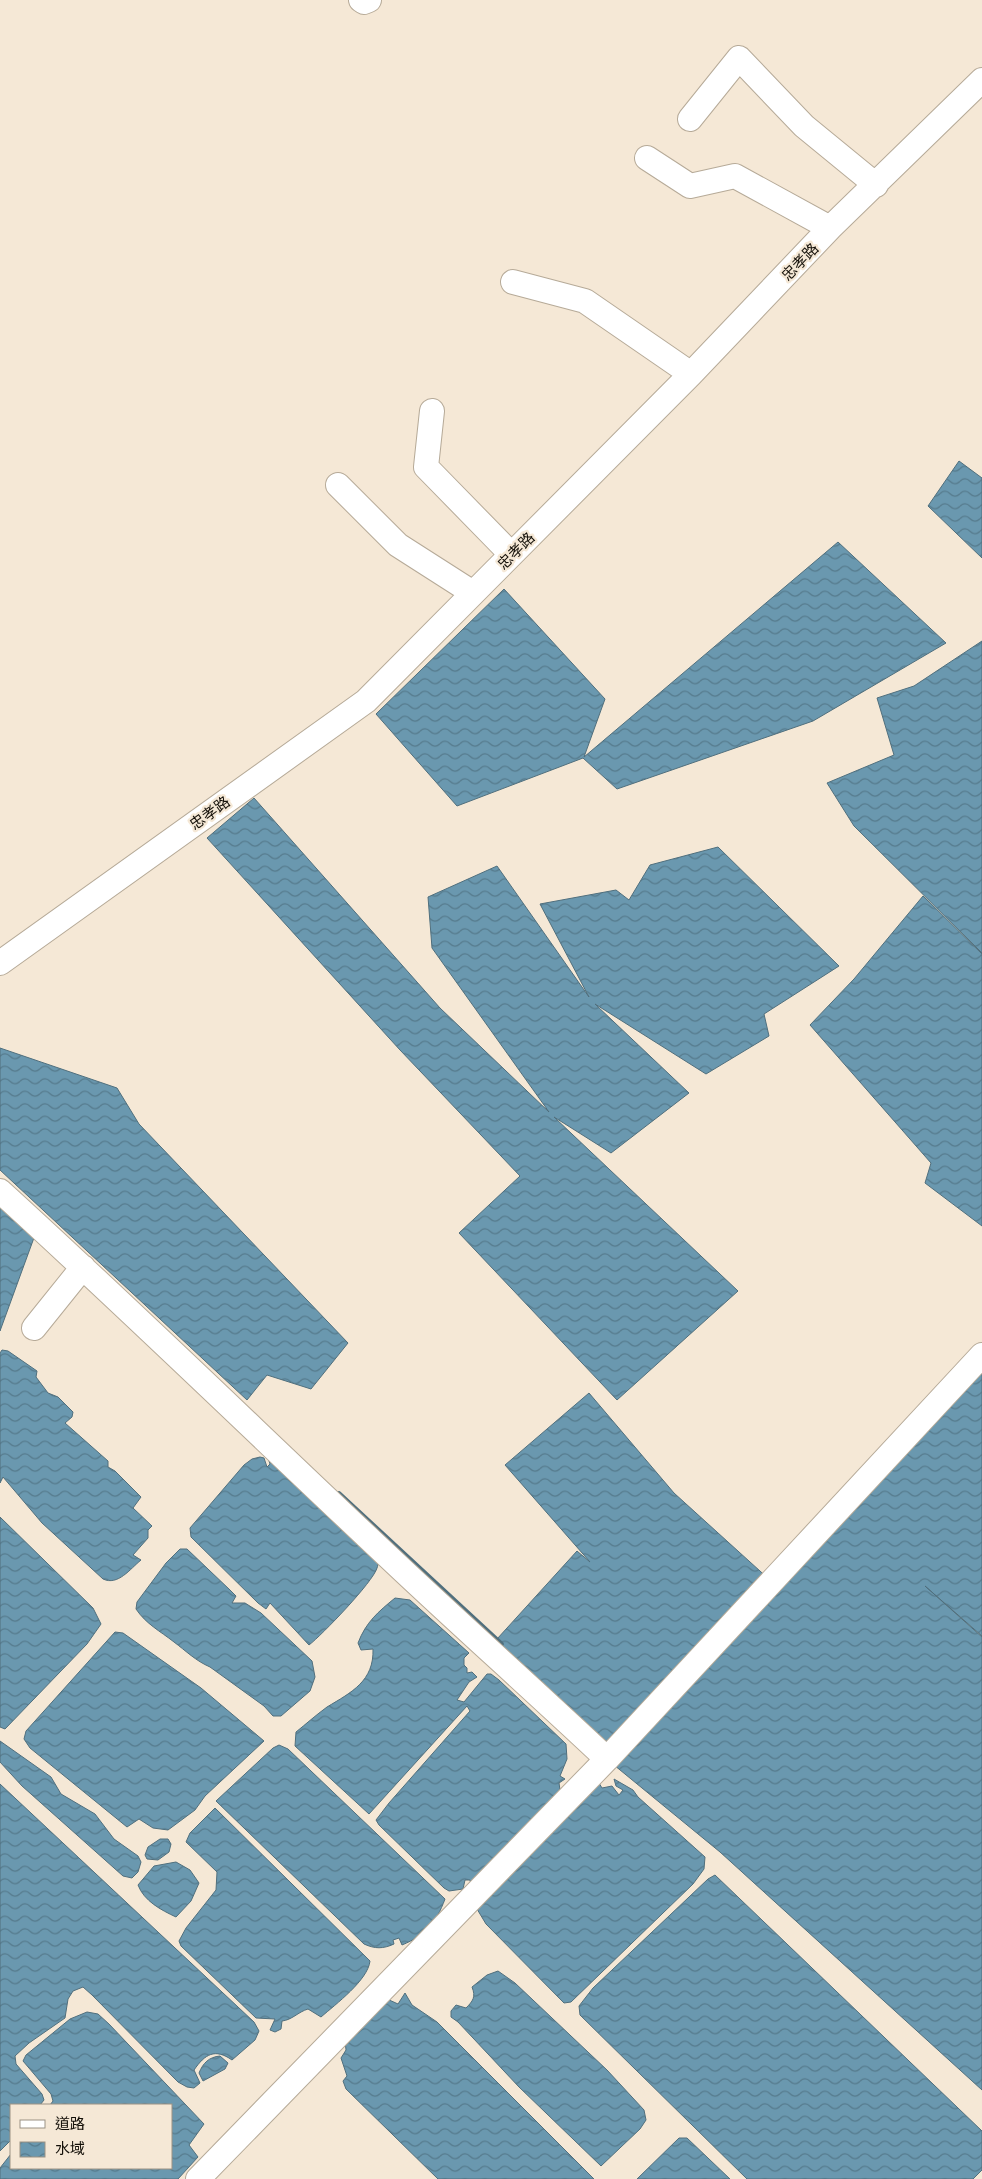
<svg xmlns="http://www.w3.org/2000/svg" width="982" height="2179" font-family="Literata,'Noto Sans TC',serif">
  <defs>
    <pattern id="water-waves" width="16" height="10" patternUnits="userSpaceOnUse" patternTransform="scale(1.25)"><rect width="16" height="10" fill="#6a98af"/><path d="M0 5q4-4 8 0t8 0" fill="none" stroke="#567b8d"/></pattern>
  </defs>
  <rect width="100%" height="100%" fill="#f5e8d6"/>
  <!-- water -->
  <path fill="url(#water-waves)" stroke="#506f7d" d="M959,461L982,478V558L928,506Z
    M838,542L946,643L813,721L617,789L583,758L457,806L376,714L504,589L605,699L584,757Z
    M982,641V953L854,826L827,783L894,755L877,698L914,686Z
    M254,798L440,1008L549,1112L432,948L428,897L497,866L589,997L540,904L616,890L629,900L650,865L718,847L839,966L764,1014L769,1036L706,1074L595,1004L689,1093L611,1153L554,1117L738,1291L617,1400L459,1233L520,1176L400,1050L207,838Z
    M923,896L982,954V1226L925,1183L931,1163L810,1025L854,979Z
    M0,1048L117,1088L139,1124L348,1343L311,1389L267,1375L247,1400L0,1170Z
    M0,1202L35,1235L0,1331Z
    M2,1350L8,1351L37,1371L36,1377L48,1393L58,1397L73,1412L72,1417L65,1423L108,1461V1467L115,1471L141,1497L133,1508L152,1526L148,1530V1538L133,1555L141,1560C130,1569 118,1586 103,1579L42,1523L3,1477L0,1483V1353Z
    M982,1366V1636L925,1586L982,1637V2090L720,1852L603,1756L487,1650L577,1551L590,1562L505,1465L589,1393L674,1493L771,1581Z
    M260,1457L264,1458L267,1467L270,1464L268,1458L378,1561C378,1563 378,1566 377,1568C373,1582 322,1635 309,1645L270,1603L266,1609L258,1603L191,1537L190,1528L244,1465L252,1459Z
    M0,1517L93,1608L101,1624L87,1644L5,1729L0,1727Z
    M180,1549H187L230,1590L236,1596L232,1603H245L261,1613L312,1661L315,1677L310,1691L281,1716H273L264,1706L210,1667C196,1661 186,1651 174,1642C160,1631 146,1624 136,1609L137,1602L166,1563Z
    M395,1598L410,1600L469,1653L464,1658V1665L467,1668V1673L472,1672L477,1677L469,1682L457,1700L464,1702L487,1674H491L499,1680L566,1744L567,1759L560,1776L565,1779L559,1783L560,1790L471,1885L470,1880H465L463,1889L449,1891L444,1888L379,1825L376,1820L389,1803L470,1711L467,1706L369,1814L295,1746L296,1732C306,1724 316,1715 327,1707C352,1692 374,1681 373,1649L361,1650L358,1643C366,1622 378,1612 395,1598Z
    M115,1632L123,1633L201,1688L264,1741L205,1796L195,1810L168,1830L153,1828L139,1819L127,1827L30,1748L24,1739L26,1731Z
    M0,1741L51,1777L61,1794L95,1814L114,1839L138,1856L141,1862L138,1872L132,1878L123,1876L22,1786L0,1762Z
    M279,1745L288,1749L445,1899C436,1923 426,1935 402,1945L399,1938L393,1940L394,1944C383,1949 375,1949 364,1944L216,1801L273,1748Z
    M614,1779L633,1790L638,1797L705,1857L704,1869L693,1884L571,2002L564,2003L486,1924L477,1909L599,1783L602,1788L612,1786L619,1795L623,1790L616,1786Z
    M0,1784L254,2022L259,2031L255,2040L232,2060C215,2048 205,2054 194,2070L200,2083L194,2088L187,2087L178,2082L92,1995L83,1987L73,1991L68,1999L65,2018L29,2043L15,2056L16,2064L42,2094L44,2100L40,2105H11V2140L0,2151Z
    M215,1808L370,1961C368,1980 336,2004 321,2017L308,2009C298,2012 292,2020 282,2021L281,2029L275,2032L270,2030L275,2019L256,2018L181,1946L179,1941L186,1928L216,1890L217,1872L186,1842L190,1833Z
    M160,1839H168L171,1844L169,1852L158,1860L147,1859L145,1855L148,1847Z
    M176,1862L190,1870L199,1883L191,1901L176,1917C161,1910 144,1901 138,1885L154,1866Z
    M715,1875L982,2131V2170L973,2179H747L580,2015L579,2006L593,1988L708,1879Z
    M498,1971L515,1983L607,2070L644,2110L646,2120L640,2129L601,2166L519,2087L458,2022L451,2017V2011L456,2005L466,2008C473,2001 476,1997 472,1987L487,1975Z
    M405,1993L412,2005L437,2022L594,2179H438L346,2089L343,2081L347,2076L341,2058L346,2050L345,2040L387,1999L398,2004Z
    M87,2012L98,2014L109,2024L204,2124L189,2145L198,2157L178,2179H0V2168L11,2154V2168H171V2105H50L53,2101L51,2094L23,2061L26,2055L70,2019Z
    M220,2056L228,2063L225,2069L203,2081L199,2073C203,2063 209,2057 220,2056Z
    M679,2138H687L730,2179H637Z"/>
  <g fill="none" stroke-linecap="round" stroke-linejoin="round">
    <!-- stream -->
    <path stroke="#506f7d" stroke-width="5.5" d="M339,1494L501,1644"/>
    <!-- minor casing -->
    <g stroke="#b6aa98" stroke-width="26">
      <path id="minor" d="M361,0L364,2L369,0
        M690,119L739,58L804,126L876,185
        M647,158L690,186L735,176L830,228
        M513,282L585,301L691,374
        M432,411L426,467L511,554
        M338,485L398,545L473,593
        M0,963L366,701L691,374L830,228L982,80
        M0,1191C134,1313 263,1439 395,1563C465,1629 537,1693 607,1759L198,2179
        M34,1328L83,1267
        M607,1759L982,1355"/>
    </g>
    <!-- minor -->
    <use href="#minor" stroke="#fff" stroke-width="24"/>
  </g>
  <g text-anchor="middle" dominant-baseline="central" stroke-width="4.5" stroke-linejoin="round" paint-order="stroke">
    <!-- street labels -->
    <g font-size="15" fill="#141009" stroke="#f5e8d6">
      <text transform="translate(799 261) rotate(-46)">忠孝路</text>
      <text transform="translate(515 550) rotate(-45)">忠孝路</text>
      <text transform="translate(209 812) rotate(-36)">忠孝路</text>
    </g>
  </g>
  <!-- legend -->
  <rect x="10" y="2104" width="162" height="65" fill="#f5e8d6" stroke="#9b9284"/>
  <rect x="20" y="2120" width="25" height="8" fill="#ffffff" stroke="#9b9284"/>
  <text x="55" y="2129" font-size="15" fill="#141009">道路</text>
  <rect x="20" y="2142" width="25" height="15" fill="url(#water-waves)" stroke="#9b9284"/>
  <text x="55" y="2154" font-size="15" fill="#141009">水域</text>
</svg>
